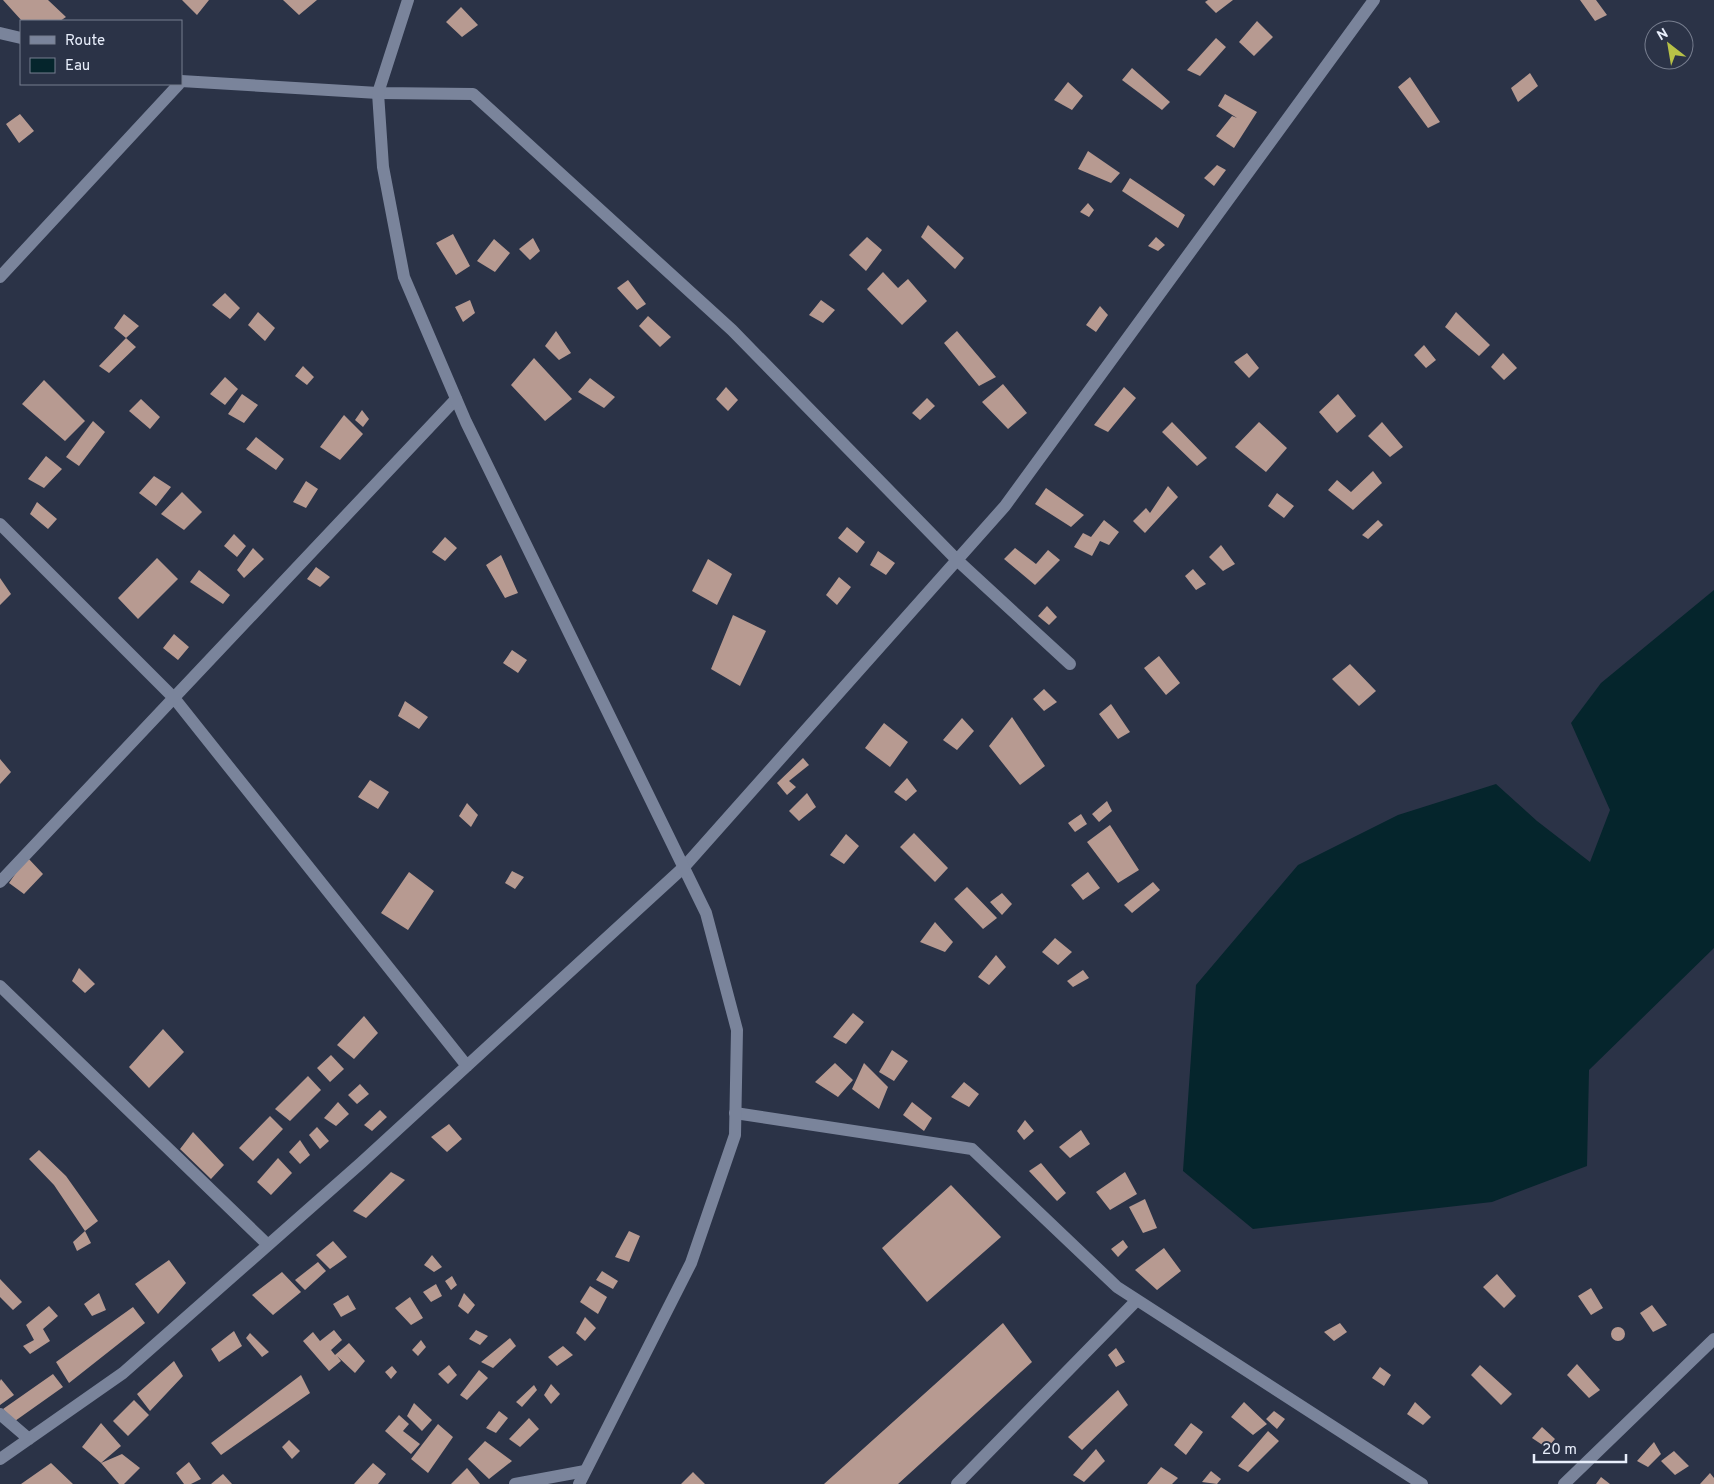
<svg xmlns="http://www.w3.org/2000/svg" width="1714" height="1484" font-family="Overpass,sans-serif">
  <rect width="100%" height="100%" fill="#2b3347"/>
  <!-- water -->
  <path fill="#05252c" d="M1714,590V948L1589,1070L1587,1166L1492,1202L1253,1229L1183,1171L1196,985L1298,865L1398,815L1496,784L1537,821L1590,862L1610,810L1571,723L1601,683Z"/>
  <!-- building -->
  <path fill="#b79a91" d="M3,0H48L66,17L60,21H22Z
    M182,0H209L197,15Z
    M283,0H317L299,15Z
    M1208,0H1233L1216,13L1205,2Z
    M1580,0H1596L1607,15L1595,21Z
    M461,7L478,25L462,37L446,22Z
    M1257,21L1273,37L1254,56L1239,42Z
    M1216,38L1226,47L1200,76L1187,70Z
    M1132,68L1170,102L1162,110L1122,80Z
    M1530,73L1538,86L1518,102L1511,88Z
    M1410,77L1440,122L1428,128L1398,87Z
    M1068,82L1083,96L1072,110L1054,100Z
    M1225,94L1257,112L1234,148L1216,136L1232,116L1237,118L1218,106Z
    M20,114L34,131L19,143L6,124Z
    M1088,151L1120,173L1111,183L1078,169Z
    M1217,165L1226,170L1214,186L1204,178Z
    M1130,178L1185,215L1178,228L1122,191Z
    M1088,203L1094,210L1089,217L1080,212Z
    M928,225L964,258L955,269L921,237Z
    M453,234L470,266L456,275L436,243Z
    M867,237L882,250L866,271L849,255Z
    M1156,237L1165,245L1158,251L1148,246Z
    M533,238L540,251L530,260L519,249Z
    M494,239L510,253L495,272L477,261Z
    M883,272L898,288L908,279L927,301L902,325L867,289Z
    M628,280L646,304L637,310L617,288Z
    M225,293L240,308L230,319L212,305Z
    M470,300L475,313L463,322L455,307Z
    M821,300L835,310L823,323L809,315Z
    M1100,306L1108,315L1096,332L1086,325Z
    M258,312L275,328L265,341L248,325Z
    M1456,312L1490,345L1479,356L1445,327Z
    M124,314L139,326L126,338L114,328Z
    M648,316L671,337L660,347L639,326Z
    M556,331L571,353L559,360L545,346Z
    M957,331L996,377L979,386L944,343Z
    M126,338L136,347L109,373L99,366Z
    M1424,345L1436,360L1426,368L1414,355Z
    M1247,353L1259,368L1249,378L1234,362Z
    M1503,353L1517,368L1504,380L1491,367Z
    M534,358L572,399L545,421L511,385Z
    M303,366L314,377L307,385L295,376Z
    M225,377L238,389L225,405L210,394Z
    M590,378L615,397L604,408L578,392Z
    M44,380L85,421L65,441L22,404Z
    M1003,384L1027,413L1008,429L982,402Z
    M726,387L738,400L728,411L716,399Z
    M1124,387L1136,398L1108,432L1094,425Z
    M242,394L258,405L244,423L228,414Z
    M1338,394L1356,416L1337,433L1319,412Z
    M927,398L935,406L920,420L912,413Z
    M141,399L160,417L150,429L129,411Z
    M362,410L369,419L363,427L355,420Z
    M344,415L363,434L340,460L320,447Z
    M93,421L105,432L79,466L66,457Z
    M1172,422L1207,458L1197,466L1162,432Z
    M1259,422L1287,448L1266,472L1235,447Z
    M1382,422L1403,447L1390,457L1368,436Z
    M256,437L284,459L276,470L246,449Z
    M46,456L62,469L44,488L28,479Z
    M1373,471L1382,483L1353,510L1328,490L1337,480L1351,492Z
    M154,476L171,487L156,506L139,493Z
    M306,481L318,489L306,508L293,502Z
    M1168,486L1178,497L1145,533L1133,521L1146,508L1150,513Z
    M1046,488L1084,515L1071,527L1035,504Z
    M182,492L202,512L184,530L161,514Z
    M1277,493L1294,506L1284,518L1268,506Z
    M37,502L57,519L48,529L30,514Z
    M1104,520L1119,532L1109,545L1100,541L1092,556L1074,547L1083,533L1091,537Z
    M1378,520L1383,525L1368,539L1362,535Z
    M847,527L865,542L857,553L838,538Z
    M234,534L246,546L237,557L224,546Z
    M445,537L457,548L445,561L432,552Z
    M1221,545L1235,564L1223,571L1209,557Z
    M253,548L264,559L244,578L237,570Z
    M1015,548L1036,564L1048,550L1060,560L1035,585L1004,559Z
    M878,551L895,563L886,575L870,565Z
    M501,555L518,593L505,598L486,565Z
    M157,558L178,579L138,619L118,598Z
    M708,559L732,574L717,605L692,591Z
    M316,567L330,577L320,587L307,579Z
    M1193,569L1206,584L1196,590L1185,576Z
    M199,570L230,595L223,604L190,582Z
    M839,577L851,587L837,605L826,595Z
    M0,578L11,594L0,605Z
    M1047,606L1057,617L1049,625L1038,616Z
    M733,615L766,631L740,686L711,669Z
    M174,634L189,647L178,660L163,648Z
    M512,650L527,660L518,673L503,663Z
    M1159,656L1180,683L1166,695L1144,668Z
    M1350,664L1376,691L1359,706L1332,679Z
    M1044,689L1057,702L1044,711L1033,699Z
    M405,701L428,717L419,729L398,716Z
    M1111,704L1130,732L1118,739L1099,714Z
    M1012,717L1045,766L1020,785L989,746Z
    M962,718L974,731L957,750L943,740Z
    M884,723L908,742L890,767L865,748Z
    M803,758L809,765L789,781L796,787L787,795L777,783Z
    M0,759L11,772L0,784Z
    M907,778L917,791L906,801L894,792Z
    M370,780L389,792L378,809L358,797Z
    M807,793L816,807L799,821L789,811Z
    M1107,801L1112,811L1099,822L1092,814Z
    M467,803L478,815L471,827L459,816Z
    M1081,814L1087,824L1075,832L1068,823Z
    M1110,825L1139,870L1118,883L1087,842Z
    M914,833L948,868L935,882L900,847Z
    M846,834L859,846L844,864L830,855Z
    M27,857L43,874L24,894L9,883Z
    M512,871L524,877L515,889L505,883Z
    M409,872L434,891L408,930L381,913Z
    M1088,872L1100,888L1083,900L1071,885Z
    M1153,882L1160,890L1132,913L1124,905Z
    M967,887L997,918L983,929L954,899Z
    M1002,893L1012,904L1002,915L990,902Z
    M935,922L953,942L945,952L920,942Z
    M1055,938L1072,952L1058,965L1042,952Z
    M996,955L1006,967L989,985L978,977Z
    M79,968L95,984L85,993L72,981Z
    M1083,970L1089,978L1073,987L1067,981Z
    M853,1013L864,1022L846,1044L833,1037Z
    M364,1016L378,1033L354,1059L337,1045Z
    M163,1029L184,1052L149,1088L129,1067Z
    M892,1050L908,1061L894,1081L879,1072Z
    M331,1055L344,1069L330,1082L317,1068Z
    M835,1063L853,1080L838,1097L815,1082Z
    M864,1063L888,1087L879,1109L852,1089Z
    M308,1076L321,1090L290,1121L275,1109Z
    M964,1082L979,1094L969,1107L951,1097Z
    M360,1084L369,1094L357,1104L348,1095Z
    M338,1102L349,1114L336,1126L324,1118Z
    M912,1102L932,1118L924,1131L903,1115Z
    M380,1110L387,1117L372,1131L364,1125Z
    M270,1116L283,1129L253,1161L239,1148Z
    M1025,1120L1034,1131L1024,1140L1017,1131Z
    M449,1124L462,1139L447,1152L431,1137Z
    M317,1127L329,1141L320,1149L309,1135Z
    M1081,1130L1090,1144L1070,1158L1059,1147Z
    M193,1132L224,1165L211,1179L180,1149Z
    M300,1140L310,1155L300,1164L289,1152Z
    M39,1150L66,1176L98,1221L85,1231L91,1243L77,1251L73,1242L85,1231L54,1185L29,1159Z
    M278,1158L292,1173L271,1195L257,1182Z
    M1041,1163L1066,1193L1057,1201L1029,1171Z
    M391,1172L405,1180L366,1218L353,1211Z
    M1125,1172L1137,1194L1110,1210L1096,1192Z
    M951,1185L1001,1237L927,1302L882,1248Z
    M1145,1199L1157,1228L1143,1233L1129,1207Z
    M629,1231L640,1236L629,1262L615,1257Z
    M1123,1240L1128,1247L1118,1257L1111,1249Z
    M333,1241L347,1257L330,1269L316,1255Z
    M1164,1248L1181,1271L1157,1290L1135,1270Z
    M432,1255L442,1267L434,1272L424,1265Z
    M169,1260L186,1283L158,1314L135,1284Z
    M318,1262L326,1271L305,1290L295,1280Z
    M602,1271L618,1281L613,1289L596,1280Z
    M282,1272L301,1292L273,1315L252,1295Z
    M1497,1274L1516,1296L1504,1308L1483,1287Z
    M452,1276L457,1285L451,1290L445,1281Z
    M0,1279L22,1302L13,1310L0,1297Z
    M436,1284L442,1296L431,1302L423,1292Z
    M590,1286L607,1297L598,1314L580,1302Z
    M1591,1288L1603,1308L1591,1315L1578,1296Z
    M99,1293L106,1310L92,1316L84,1304Z
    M464,1293L475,1305L468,1314L458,1306Z
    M348,1295L356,1309L341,1317L333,1304Z
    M410,1297L423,1318L411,1325L395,1308Z
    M1652,1305L1667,1325L1653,1332L1640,1313Z
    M49,1306L58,1316L43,1329L50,1341L30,1354L23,1346L34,1340L26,1325Z
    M133,1307L145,1323L69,1383L56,1362Z
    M585,1317L596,1328L585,1341L576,1333Z
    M1003,1323L1032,1362L898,1484H824Z
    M1340,1323L1347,1332L1334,1341L1324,1332Z
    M1611 1334a7 7 0 1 1 14 0a7 7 0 1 1-14 0Z
    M334,1330L342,1340L331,1350L335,1355L349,1343L365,1361L355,1373L337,1356L341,1361L329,1371L303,1341L313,1332L320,1341Z
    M476,1330L488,1336L480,1345L469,1339Z
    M234,1331L242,1346L219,1362L211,1349Z
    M250,1333L269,1352L262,1357L246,1338Z
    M510,1338L516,1346L493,1368L481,1362Z
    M421,1340L426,1347L418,1356L412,1350Z
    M563,1346L573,1355L557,1366L548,1357Z
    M1116,1348L1125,1362L1116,1367L1108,1355Z
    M174,1361L183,1376L150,1411L137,1394Z
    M1577,1364L1600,1390L1589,1398L1567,1375Z
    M449,1365L457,1375L448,1384L438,1374Z
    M1480,1365L1512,1394L1501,1405L1471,1375Z
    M392,1366L397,1372L391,1379L385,1372Z
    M1380,1367L1391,1375L1384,1386L1372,1378Z
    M479,1370L488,1378L467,1400L460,1395Z
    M53,1374L63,1387L15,1421L3,1409Z
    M301,1375L310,1393L221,1455L211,1443Z
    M1,1379L14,1395L0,1405V1381Z
    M551,1384L560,1394L551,1404L544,1395Z
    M534,1385L537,1390L522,1407L516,1402Z
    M1118,1390L1128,1405L1082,1450L1068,1437Z
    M134,1400L149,1415L128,1436L113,1421Z
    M1244,1402L1267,1424L1253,1435L1231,1417Z
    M1415,1402L1431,1417L1423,1425L1407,1414Z
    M414,1403L432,1420L422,1431L407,1416Z
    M499,1411L508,1418L496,1433L486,1428Z
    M1274,1411L1285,1419L1277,1429L1266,1419Z
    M399,1415L409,1424L403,1431L420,1444L411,1454L385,1431Z
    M529,1418L539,1429L520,1447L509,1439Z
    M101,1423L121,1446L101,1463L82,1447Z
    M1191,1423L1203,1432L1186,1455L1174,1445Z
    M438,1424L453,1437L428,1473L411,1459Z
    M1542,1427L1555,1439L1547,1448L1532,1438Z
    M1268,1431L1279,1441L1248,1472L1238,1466Z
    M289,1440L300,1451L292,1459L282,1447Z
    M485,1441L512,1461L489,1479L468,1459Z
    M1654,1442L1661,1454L1648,1467L1637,1461Z
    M1096,1449L1105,1461L1084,1482L1073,1475Z
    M1674,1451L1689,1466L1675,1475L1661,1461Z
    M122,1454L140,1468L124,1484H119L101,1463Z
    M189,1462L201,1479L191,1484H184L176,1473Z
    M51,1463L73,1484H21Z
    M373,1463L386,1474L378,1484H354Z
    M1161,1467L1178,1478L1172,1484H1147Z
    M467,1468L480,1484H451Z
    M1211,1471L1221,1479L1217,1484L1202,1482Z
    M693,1472L705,1484H681Z
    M1710,1473L1714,1478V1484H1700Z
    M223,1474L232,1484H211Z
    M1601,1477L1610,1484H1596Z"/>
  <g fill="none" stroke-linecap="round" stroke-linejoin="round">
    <!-- minor -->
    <path stroke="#7a849b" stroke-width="12" d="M0,33L21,38
      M181,81L378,93L473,94L732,330L957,560L1070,664
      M0,277L179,84
      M0,524L174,698L467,1066
      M0,882L456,399
      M0,986L268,1245
      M735,1113L972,1149L1117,1287L1422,1484
      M0,1414L29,1439
      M0,1459L123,1373L361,1163L684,867L1005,506L1374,0
      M515,1484L585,1471
      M957,1484L1137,1300
      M1564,1484L1714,1339"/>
    <!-- secondary -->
    <path stroke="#7a849b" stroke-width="12" d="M408,0L378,93L383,167L404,277L466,422L706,913L737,1030L735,1135L691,1263L579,1484"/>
  </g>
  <!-- legend -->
  <rect x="20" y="20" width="162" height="65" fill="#2b3347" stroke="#777e8f"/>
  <rect x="30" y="36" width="25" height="8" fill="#7a849b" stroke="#777e8f"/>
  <text x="65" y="45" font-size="15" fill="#e8eefb">Route</text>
  <rect x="30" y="58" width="25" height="15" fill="#05252c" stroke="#777e8f"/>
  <text x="65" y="70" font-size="15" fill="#e8eefb">Eau</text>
  <!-- north arrow -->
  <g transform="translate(1669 45) rotate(329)"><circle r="24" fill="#2b3347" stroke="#777e8f"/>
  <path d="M0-4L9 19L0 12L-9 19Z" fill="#b7c147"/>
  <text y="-8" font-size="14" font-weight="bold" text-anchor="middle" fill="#e8eefb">N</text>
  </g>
  <!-- scale -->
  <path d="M1534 1454v8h92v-8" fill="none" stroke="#e8eefb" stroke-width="2.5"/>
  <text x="1542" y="1454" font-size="15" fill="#e8eefb" stroke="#2b3347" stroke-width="4" paint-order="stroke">20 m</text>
</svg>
